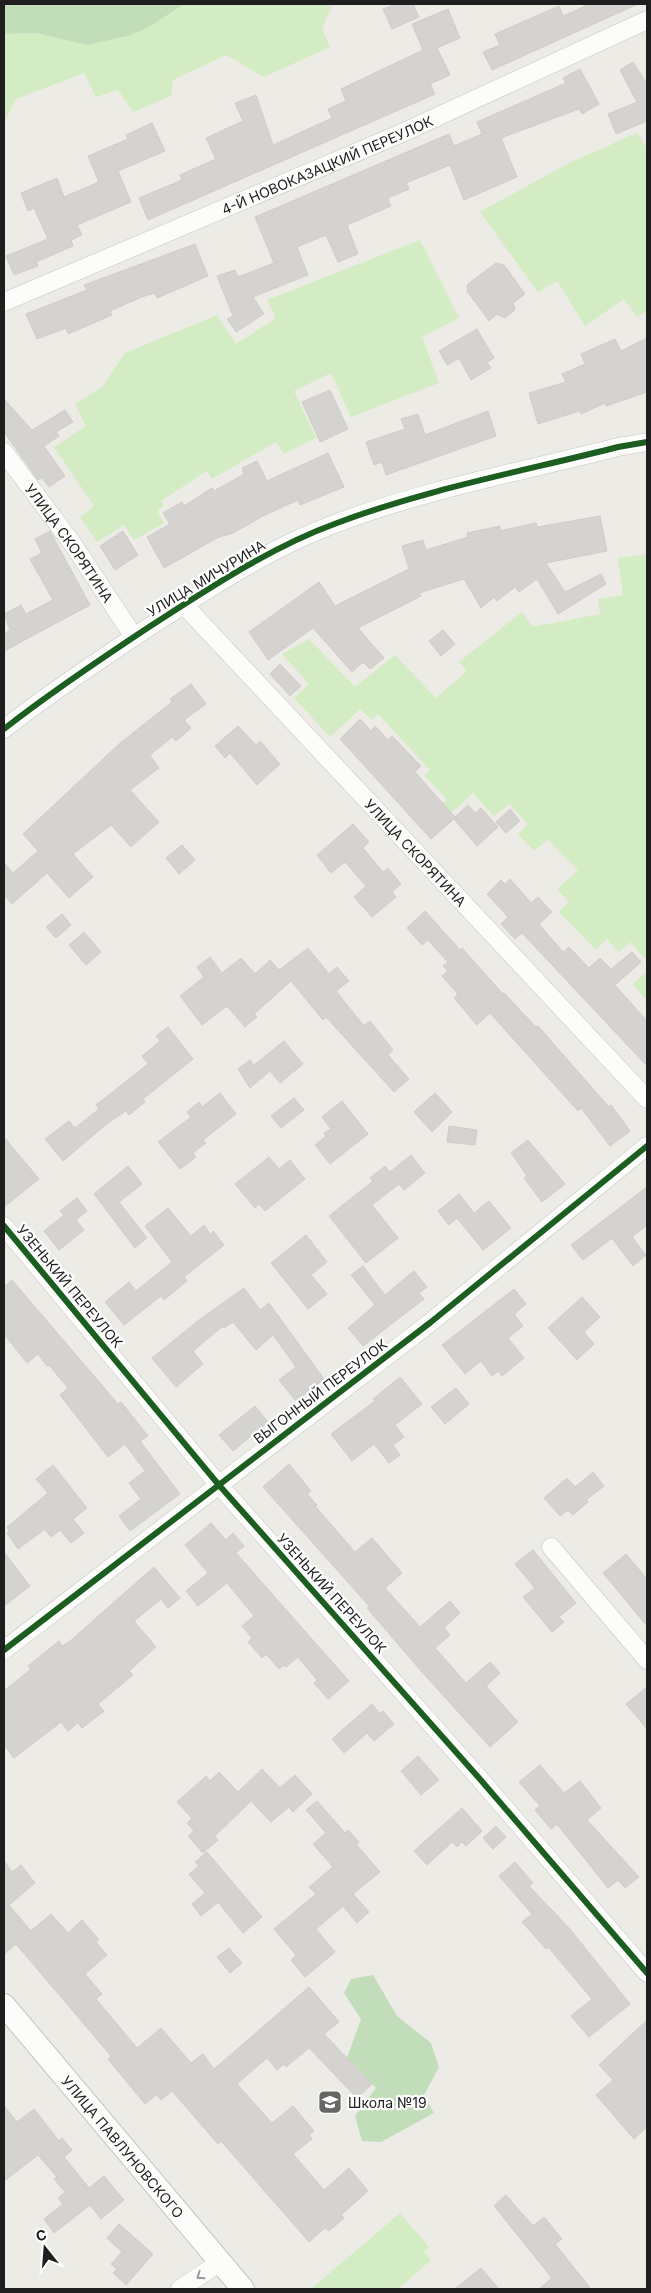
<svg xmlns="http://www.w3.org/2000/svg" width="651" height="2293" font-family="Inter,sans-serif">
  <rect width="100%" height="100%" fill="#ecebe6"/>
  <!-- grass -->
  <path fill="#d4ecc3" d="M183,4H333L322,29L330,47L264,77L226,55L173,80L171,96L133,112L118,90L96,97L84,73L16,99L4,122V34L36,33L86,45Z
    M637,133L647,148V311L637,317L624,299L585,326L557,281L538,292L480,212L571,162Z
    M420,240L459,318L422,337L439,383L351,417L331,373L294,391L316,438L284,454L276,442L212,479L207,471L161,501L164,506L157,510L164,523L134,540L124,525L97,542L80,517L94,506L54,447L86,426L75,404L102,387L125,353L217,315L236,344L276,318L267,300Z
    M647,554V961L630,942L619,952L607,939L596,950L559,912L569,902L557,889L578,870L548,840L534,851L518,834L528,824L509,804L494,816L473,793L449,815L441,806L447,800L424,775L430,770L378,714L372,720L360,709L330,737L294,698L309,684L282,654L309,639L355,687L395,655L436,698L467,671L459,662L522,612L533,627L600,614L598,599L623,595L618,558Z
    M647,971V1001L633,984Z
    M400,2213L429,2247L424,2252L431,2260L398,2289H311Z"/>
  <!-- forest -->
  <path fill="#c2ddba" d="M9,4H183L151,26L128,36L86,45L36,33L4,34V5Z
    M373,1975L397,2016L431,2043L439,2067L424,2095L434,2113L381,2142L362,2141L355,2116L376,2088L347,2058L361,2019L344,1993L351,1979Z"/>
  <!-- building -->
  <path fill="#d4d3cf" stroke="#d0cdc7" d="M396,4H413L419,17L392,29L383,9Z
    M590,4H638L492,70L483,52L500,45L495,34L559,6L563,16Z
    M448,9L460,38L437,48L450,75L430,84L435,94L148,220L139,198L182,180L180,175L216,159L206,138L243,121L235,103L256,95L273,145L332,118L328,109L346,101L341,89L423,50L412,24Z
    M633,62L647,84V121L616,134L608,114L637,102L620,70Z
    M580,69L599,104L582,114L579,109L501,138L517,177L464,200L450,165L406,183L409,189L388,198L391,206L347,225L358,254L338,262L326,235L297,247L308,275L253,297L264,314L236,332L227,319L233,316L217,276L235,270L238,277L274,263L255,217L449,134L454,146L482,134L477,122L566,83L563,78Z
    M152,123L165,151L118,171L131,202L77,225L82,235L71,240L73,246L36,262L38,266L14,275L6,256L48,239L34,208L28,211L21,193L57,178L64,197L99,182L88,156L128,139L126,135Z
    M195,244L208,276L157,298L155,293L142,297L110,311L112,315L68,334L66,328L37,339L26,314L87,290L84,285Z
    M496,263L504,265L525,294L513,303L515,310L505,318L497,314L489,321L467,291L468,284Z
    M477,329L494,358L487,362L491,368L471,380L459,358L447,365L439,351Z
    M647,338V392L606,406L605,403L581,414L579,411L538,424L529,393L566,382L562,374L585,364L581,354L615,339L621,351Z
    M330,390L348,429L320,442L302,402Z
    M4,399L32,430L65,410L73,422L56,432L59,436L44,446L65,476L49,487L42,478L38,480L4,432Z
    M488,411L496,436L386,475L382,462L374,465L366,442L405,429L401,419L418,414L425,435Z
    M328,453L344,487L300,505L298,500L263,516L233,533L219,537L164,568L147,537L170,524L163,513L182,502L184,506L212,488L214,491L244,474L242,468L257,461L267,481Z
    M600,516L607,551L546,563L565,592L601,574L606,584L558,614L537,579L519,592L515,587L497,601L494,597L481,608L464,579L419,593L421,596L358,628L384,658L370,669L363,662L352,672L313,628L268,660L249,632L319,582L335,606L409,569L402,546L423,540L426,550L468,537L467,533L500,526V531L536,523L537,527Z
    M50,531L90,605L4,651V634L10,630L4,614L21,605L26,614L53,600L30,559L42,553L35,539Z
    M123,531L138,555L115,570L100,546Z
    M443,630L455,644L441,656L429,641Z
    M280,664L301,686L290,696L270,674Z
    M191,684L206,704L184,720L191,728L176,741L172,737L150,755L159,768L130,790L159,822L131,847L111,825L73,854L93,877L69,898L47,873L12,904L4,895V863L13,873L38,851L23,834L119,744L172,702L170,699Z
    M360,719L371,731L375,726L388,740L392,736L421,766L415,772L455,817L468,805L475,813L481,808L498,827L477,846L454,819L431,839L340,739Z
    M238,726L256,745L260,741L280,764L257,785L230,753L225,758L215,746Z
    M510,809L520,821L506,833L496,822Z
    M353,824L369,842L363,848L383,872L388,868L401,884L392,892L396,897L372,917L354,897L366,886L345,862L331,873L317,855Z
    M182,845L195,860L179,874L166,858Z
    M510,879L531,903L538,897L552,912L539,924L563,952L569,947L589,968L600,958L611,969L632,952L641,962L615,985L647,1021V1066L522,933L515,939L501,924L508,917L487,894L501,880L505,884Z
    M425,911L460,950L462,948L503,994L504,993L536,1027L538,1026L609,1107L611,1105L630,1131L610,1146L581,1108L578,1111L490,1013L477,1025L454,998L458,994L442,976L448,971L443,966L448,962L428,940L422,945L407,928Z
    M62,914L71,925L56,938L46,927Z
    M84,932L101,952L86,965L69,945Z
    M308,948L329,974L337,967L349,981L336,991L364,1026L370,1021L393,1050L388,1055L409,1079L394,1092L326,1017L323,1020L291,981L254,1014L257,1017L245,1027L227,1006L202,1025L180,996L204,977L197,967L210,957L222,973L241,958L255,974L270,960L279,970Z
    M168,1027L193,1059L143,1099L145,1102L129,1115L126,1111L109,1122L63,1161L45,1139L69,1121L75,1128L99,1109L96,1105L148,1064L142,1056L160,1041L156,1036Z
    M284,1041L303,1064L280,1083L270,1071L250,1088L238,1069L250,1060L254,1065Z
    M220,1093L236,1114L203,1140L206,1143L193,1153L196,1157L180,1169L158,1142L191,1117L187,1112L199,1102L202,1107Z
    M435,1093L452,1112L432,1132L414,1112Z
    M294,1098L304,1110L281,1128L271,1116Z
    M342,1101L368,1134L330,1164L315,1145L326,1136L324,1133L331,1129L322,1117Z
    M449,1126L477,1130L475,1145L447,1142Z
    M4,1137L39,1179L4,1207Z
    M528,1140L565,1184L542,1202L524,1178L527,1176L511,1153Z
    M411,1155L425,1173L404,1190L399,1184L372,1205L398,1238L366,1263L329,1216L373,1181L370,1178L385,1166L390,1172Z
    M269,1157L279,1169L290,1160L305,1179L265,1211L259,1204L255,1208L235,1184Z
    M128,1166L142,1184L119,1202L147,1238L135,1248L94,1194Z
    M647,1187V1225L632,1237L646,1255L633,1266L612,1238L583,1260L571,1245Z
    M459,1194L474,1213L489,1201L511,1228L483,1250L457,1218L449,1225L438,1211Z
    M77,1198L87,1211L76,1220L84,1230L59,1250L44,1231L64,1215L60,1211Z
    M168,1208L191,1236L204,1225L210,1234L213,1231L224,1245L184,1277L187,1281L164,1300L161,1296L124,1325L105,1302L129,1282L136,1291L172,1262L145,1226Z
    M306,1235L327,1262L311,1275L327,1294L308,1309L271,1263Z
    M363,1266L385,1295L414,1271L427,1287L419,1293L424,1299L363,1346L348,1328L375,1305L351,1275Z
    M12,1280L118,1404L121,1402L148,1436L140,1441L180,1494L130,1531L119,1516L141,1499L129,1483L145,1471L125,1444L108,1457L60,1395L68,1388L49,1365L47,1366L38,1354L27,1363L4,1334V1287Z
    M244,1288L260,1310L269,1303L324,1379L296,1401L279,1380L296,1367L273,1335L256,1350L233,1322L224,1328L223,1326L193,1351L203,1364L176,1387L152,1358L199,1320Z
    M514,1289L526,1304L514,1314L523,1326L508,1338L524,1358L502,1376L498,1371L492,1376L481,1361L465,1374L442,1345Z
    M582,1297L600,1317L584,1332L594,1344L577,1360L548,1328Z
    M400,1377L422,1404L395,1425L404,1437L393,1445L400,1455L389,1463L374,1444L352,1461L331,1434L375,1401L373,1399Z
    M456,1388L469,1404L445,1424L431,1407Z
    M255,1406L268,1422L233,1451L219,1435Z
    M289,1464L311,1491L307,1494L317,1505L315,1506L355,1552L372,1538L402,1573L385,1588L420,1627L450,1601L460,1613L444,1628L450,1635L435,1648L466,1683L490,1662L500,1673L486,1686L518,1722L490,1747L422,1672L367,1608L369,1606L263,1487Z
    M53,1465L87,1508L73,1519L84,1533L71,1543L60,1530L51,1537L45,1529L18,1549L7,1533L10,1531L7,1527L48,1493L36,1479Z
    M593,1472L604,1486L586,1500L588,1502L573,1515L568,1510L560,1516L544,1498L567,1478L575,1487Z
    M211,1523L226,1540L233,1533L244,1546L236,1553L349,1681L328,1699L314,1683L317,1680L298,1657L286,1667L284,1665L279,1669L266,1654L262,1658L248,1642L252,1638L242,1626L254,1616L227,1583L198,1606L186,1591L208,1573L185,1545Z
    M533,1550L576,1603L559,1617L564,1622L552,1632L523,1597L535,1588L515,1564Z
    M4,1552L30,1586L4,1606Z
    M626,1554L647,1579V1626L603,1573Z
    M154,1567L180,1598L168,1608L161,1599L134,1621L156,1647L129,1671L133,1675L98,1704L104,1711L82,1728L78,1723L68,1731L61,1722L14,1758L4,1745V1691L31,1669L28,1666L59,1641L62,1646L69,1642Z
    M647,1687V1729L626,1704Z
    M372,1704L380,1714L383,1711L394,1724L374,1741L367,1733L344,1753L332,1739Z
    M418,1756L439,1780L421,1795L401,1771Z
    M540,1765L564,1793L580,1781L601,1808L587,1820L639,1877L625,1888L618,1880L608,1888L557,1824L551,1829L535,1810L540,1806L519,1782Z
    M262,1769L280,1788L295,1775L312,1794L293,1812L289,1807L271,1822L251,1801L215,1836L218,1840L203,1853L188,1836L194,1831L187,1823L192,1818L177,1802L206,1776L210,1781L219,1772L238,1792Z
    M317,1801L345,1833L348,1830L359,1842L356,1844L380,1872L353,1894L369,1912L357,1923L343,1906L316,1929L335,1952L305,1977L291,1960L296,1955L274,1929L316,1894L309,1887L333,1867L313,1844L326,1833L306,1810Z
    M462,1808L482,1831L466,1846L462,1842L457,1847L452,1842L427,1865L414,1851Z
    M496,1826L506,1837L493,1849L483,1838Z
    M207,1852L262,1917L243,1933L218,1902L201,1916L192,1904L205,1893L189,1874L199,1866L195,1862Z
    M4,1861L12,1872L21,1865L35,1883L9,1905L31,1931L51,1914L68,1933L82,1920L99,1940L96,1942L107,1955L85,1974L102,1994L96,1999L137,2048L161,2028L191,2063L203,2054L214,2069L309,1987L339,2022L324,2034L372,2084L357,2098L309,2048L286,2067L284,2064L277,2070L267,2058L237,2084L272,2123L293,2106L314,2131L309,2135L312,2139L293,2154L324,2190L349,2168L368,2191L341,2215L344,2218L329,2231L325,2228L309,2242L221,2141L218,2144L172,2091L161,2100L156,2095L145,2104L108,2059L111,2056L16,1944L4,1954Z
    M515,1862L533,1883L529,1886L569,1928L630,2004L589,2037L571,2016L592,1999L548,1947L546,1949L522,1922L532,1914L499,1876Z
    M229,1948L242,1963L230,1973L217,1957Z
    M647,2020V2127L634,2139L596,2095L613,2080L599,2065Z
    M4,2106L17,2122L34,2109L59,2141L62,2138L72,2150L64,2157L89,2188L104,2176L124,2200L101,2219L90,2205L54,2233L44,2219L63,2204L58,2198L65,2192L54,2179L57,2177L38,2155L4,2181Z
    M506,2195L533,2226L544,2217L562,2239L555,2244L591,2289H539L552,2278L494,2206Z
    M119,2224L153,2254L126,2285L113,2273L117,2269L111,2264L122,2252L107,2238Z
    M481,2268L499,2289H455Z"/>
  <g fill="none" stroke-linecap="round" stroke-linejoin="round">
    <!-- minor casing -->
    <g stroke="#c5c4c2" stroke-width="19">
      <g id="minor">
        <path id="s1" d="M4,302L402,133L647,20"/>
        <path id="s2" d="M4,452L72,543L134,637"/>
        <path id="s3" d="M184,605L647,1099"/>
        <path d="M4,729C51,692 102,658 152,625C211,587 271,547 337,523C427,489 524,471 618,447L647,442"/>
        <path d="M4,1226L218,1484L479,1778L647,1973"/>
        <path d="M551,1547L647,1660"/>
        <path d="M4,1650L431,1322L647,1146"/>
        <path d="M180,2289L220,2262"/>
      </g>
    </g>
    <!-- tertiary casing -->
    <g stroke="#c5c4c2" stroke-width="24">
      <g id="tertiary">
        <path id="s4" d="M4,2005L243,2289"/>
      </g>
    </g>
    <!-- minor -->
    <use href="#minor" stroke="#fcfcfb" stroke-width="18"/>
    <!-- tertiary -->
    <use href="#tertiary" stroke="#fcfcfb" stroke-width="22"/>
    <!-- cycleway casing -->
    <g stroke="#fff" stroke-width="9">
      <path id="cycleway" d="M4,729C51,692 102,658 152,625C211,587 271,547 337,523C427,489 524,471 618,447L647,442
        M4,1226L218,1484L479,1778L647,1973
        M4,1650L431,1322L647,1146"/>
    </g>
    <!-- cycleway -->
    <use href="#cycleway" stroke="#1b5e20" stroke-width="6"/>
  </g>
  <!-- one-way arrows -->
  <defs><path id="oneway-chevron" d="M-2-3.5L2.5 0L-2 3.5" fill="none" stroke-width="1.6" stroke-linecap="round" stroke-linejoin="round" transform="scale(1.25)"/></defs>
  <use stroke="#989898" href="#oneway-chevron" transform="translate(200 2276) rotate(146)"/>
  <!-- icons -->
  <defs>
    <g id="school-square" transform="scale(1.25)"><rect x="-9" y="-9" width="18" height="18" rx="4" fill="#666664" stroke="#fff"/><path d="M0-5L7-2L0 1L-7-2ZM-4 1L0 2.5L4 1V4Q0 6-4 4Z" fill="#fff"/></g>
  </defs>
  <g fill-rule="evenodd">
    <use href="#school-square" x="330" y="2102"/>
  </g>
  <g text-anchor="middle" dominant-baseline="central" stroke-width="4.5" stroke-linejoin="round" paint-order="stroke">
    <!-- street labels -->
    <g font-size="14" fill="#1e1e1e" stroke="#fff">
      <text stroke="none"><textPath href="#s1" startOffset="351">4-Й НОВОКАЗАЦКИЙ ПЕРЕУЛОК</textPath></text>
      <text stroke="none"><textPath href="#s2" startOffset="112">УЛИЦА СКОРЯТИНА</textPath></text>
      <text transform="translate(206 578) rotate(-31)">УЛИЦА МИЧУРИНА</text>
      <text stroke="none"><textPath href="#s3" startOffset="339">УЛИЦА СКОРЯТИНА</textPath></text>
      <text transform="translate(70 1286) rotate(50)">УЗЕНЬКИЙ ПЕРЕУЛОК</text>
      <text transform="translate(320 1391) rotate(-37)">ВЫГОННЫЙ ПЕРЕУЛОК</text>
      <text transform="translate(332 1593) rotate(48)">УЗЕНЬКИЙ ПЕРЕУЛОК</text>
      <text stroke="none"><textPath href="#s4" startOffset="185">УЛИЦА ПАВЛУНОВСКОГО</textPath></text>
    </g>
    <!-- poi labels -->
    <g font-size="14" fill="#1e1e1e" stroke="#fff" text-anchor="start">
      <text x="348" y="2102">Школа №19</text>
    </g>
  </g>
  <!-- border -->
  <rect width="651" height="2293" fill="none" stroke="#1e1e1e" stroke-width="10"/>
  <!-- north arrow -->
  <g transform="translate(45 2248) rotate(343)" stroke="#ffffff" stroke-width="4" paint-order="stroke">
  <path d="M0-4L9 19L0 12L-9 19Z" fill="#1e1e1e"/>
  <text y="-8" font-size="14" font-weight="bold" text-anchor="middle" fill="#1e1e1e">С</text>
  </g>
</svg>
